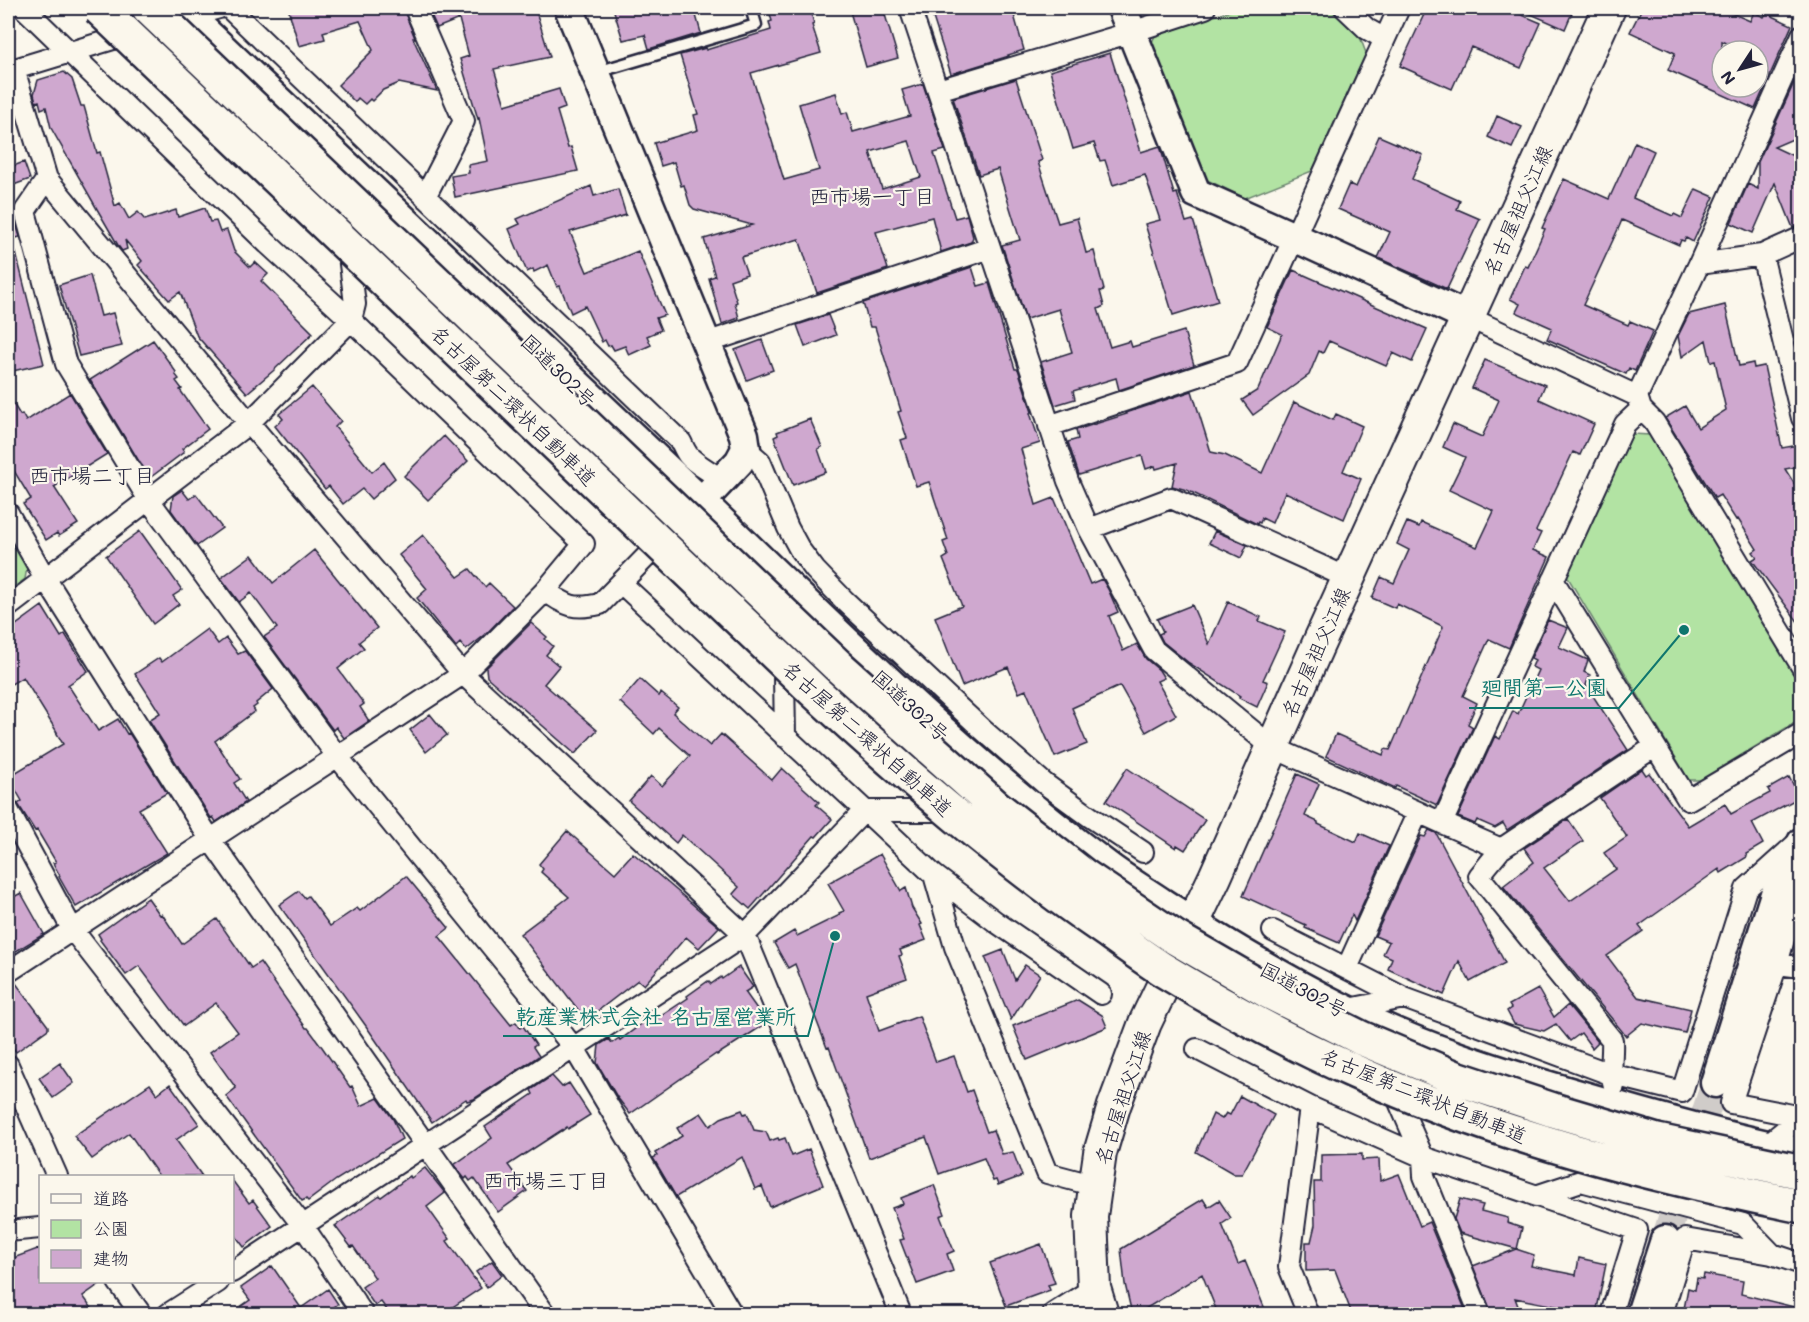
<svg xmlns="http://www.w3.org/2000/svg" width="1809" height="1322" font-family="Mali,'Klee One',sans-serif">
  <rect width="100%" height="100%" fill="#fbf7ec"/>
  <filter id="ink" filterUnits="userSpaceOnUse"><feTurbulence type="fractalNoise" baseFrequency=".0167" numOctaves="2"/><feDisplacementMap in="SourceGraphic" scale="12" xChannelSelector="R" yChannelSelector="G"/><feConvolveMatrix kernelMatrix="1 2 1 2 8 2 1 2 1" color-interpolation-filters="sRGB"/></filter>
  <g filter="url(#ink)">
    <!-- green -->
    <path fill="#b2e3a3" stroke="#6a826f" stroke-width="1.5" d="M1238,8H1329L1360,37L1366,53L1312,171L1245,198L1205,179L1151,44L1155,36Z
      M1632,434L1650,435L1801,685V719L1700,780H1689L1567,576Z
      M8,534L27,568L25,579L8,591Z"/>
    <!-- building -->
    <path fill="#cfa8cf" stroke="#22223b" stroke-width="1.5" fill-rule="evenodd" d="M288,8H403L415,38H413L437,91L399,83L383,90L372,101L370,99L365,104L358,98L355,102L338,85L373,50L360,21L323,32L325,39L299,46Z
      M428,8H535L550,57L494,69L505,105L559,89L565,108L557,111L568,148L571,147L578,171L455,197L451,176L469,173L468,165L488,161L479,118L478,119L460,59L469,56L459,19L437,28Z
      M613,8H694L701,33L649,49L645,35L623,40Z
      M768,8H810L814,24L812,25L821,53L751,73L784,180L819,170L799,104L836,93L842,114L847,112L853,132L910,116L902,90L923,84L945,150L934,153L955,218L967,215L973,237L971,242L941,252L932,217L876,232L888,269L817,293L799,239L741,257L747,274L730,280L737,302L735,303L739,318L722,324L709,278L715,276L704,239L752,225L694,209L690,205L684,185L681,186L674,162L661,166L654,143L698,130L694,115L698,114L680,55L706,48V50L771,30L769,22L772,21ZM909,141L921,177L882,189L870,152Z
      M849,8H883L898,58L866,67Z
      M930,8H1012L1024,50L1008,55L1009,56L951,74Z
      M1427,8H1506L1541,23L1521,68L1471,47L1452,89L1400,66Z
      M1517,8H1574L1565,29Z
      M1642,8H1720L1750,21L1754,12L1764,17L1766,13L1792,25L1755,109L1668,70L1675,53L1630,32ZM1722,41L1745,51H1758V87H1722Z
      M1110,53L1141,152L1160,146L1174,194L1177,193L1186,222L1193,220L1218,301L1173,315L1145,224L1160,220L1145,175L1113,185L1105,160L1100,161L1094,143L1073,149L1050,71Z
      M1802,71V135L1774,147L1802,160V225L1793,228L1775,183L1753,233L1731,223L1748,184L1758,189V162L1799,72Z
      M64,72L72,79L81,106H84L97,153L100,152L115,206L120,203L129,219L138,212L145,220L176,210L178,217L205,208L210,222L216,221L220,232L227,230L234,251L250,267L255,262L268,274L261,281L313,333L273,371L247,393L197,336L180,292L169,300L138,265L142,261L125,240L127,249L122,251L119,247L97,209L51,128L46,107L41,109L39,101L36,102L34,94L38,80Z
      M1016,79L1042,160L1038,162L1058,223L1077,218L1086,253L1094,251L1104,290L1100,291L1104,306L1098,309L1110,347L1130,341L1132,347L1184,331L1194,365L1119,390L1116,378L1073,391L1075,399L1055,405L1041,362L1072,352L1059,309L1026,319L1002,245L1020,240L998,169L979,175L953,98Z
      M1497,116L1522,127L1512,148L1488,137Z
      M1379,136L1423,155L1412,179L1460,201L1457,209L1480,219L1447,289L1378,258L1390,232L1338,209L1349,184L1356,187Z
      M1635,142L1654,151L1633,198L1673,216L1674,214L1682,218L1696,189L1714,197L1693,242L1686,238L1684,241L1681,240L1679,245L1622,220L1619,227L1583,305L1628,325L1630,321L1653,331L1635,371L1629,368L1626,374L1547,339L1552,328L1516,312L1520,304L1510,299L1525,266L1528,267L1545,229L1542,228L1564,179L1609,199Z
      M24,162L30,179L11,186L8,175V168Z
      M591,186L594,196L618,189L626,215L570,232L587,272L638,251L665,315L656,318L661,330L647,336L651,345L629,355L625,346L614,350L611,345L608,346L605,340L602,342L585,306L571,313L560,286L557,287L548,265L534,272L533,269L527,272L509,229L520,224L517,219Z
      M14,206L13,214L20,237L8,240V208Z
      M14,245L44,364L8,372V246Z
      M972,267L978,286L989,283L1015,369H1018L1032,412L1030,413L1040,443L1021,449L1036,505L1054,498L1090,584L1102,579L1108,589L1118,612L1109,616L1123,651L1137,644L1146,659L1159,670L1164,678L1157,681L1176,715L1146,732L1120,686L1072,708L1087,744L1055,757L1026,690L1019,693L1008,667L962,686L954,666L935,617L962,606L943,559L948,556L943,542L948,540L929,482L916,486L901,440L907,438L898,412L901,411L875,327H870L863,303Z
      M1293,270L1427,329L1412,362L1393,353L1386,366L1329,341L1323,353L1319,351L1309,375L1253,415L1242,400L1258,390L1282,334L1267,327Z
      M90,275L101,316L113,313L122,346L79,356L59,285Z
      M1725,305L1739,366L1753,363L1754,368L1764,366L1782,448L1798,445L1802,466L1785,469L1802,496V505L1794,510L1802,521V627L1752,560L1757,557L1753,552L1757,549L1738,519L1736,520L1720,495L1715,498L1665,418L1685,406L1698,428L1726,410L1715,361L1711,362L1706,340L1682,357L1678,336L1689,314Z
      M828,315L836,335L805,347L797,325Z
      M153,340L176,372L175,374L179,379L176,381L182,389L180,390L208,429L182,449L184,452L151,477L140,463L90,380Z
      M762,340L773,370L747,380L735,350Z
      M1485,360L1545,385L1539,399L1594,424L1580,455L1573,452L1536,531L1541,533L1533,550L1549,557L1509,648L1489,639L1463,696L1477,703L1468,724L1473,727L1437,805L1396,786L1395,788L1326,756L1336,734L1383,755L1385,749L1390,750L1443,627L1440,625L1397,604L1395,608L1372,598L1381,577L1394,583L1409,550L1397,544L1407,522L1419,527L1421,522L1477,547L1494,511L1449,490L1465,457L1443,447L1453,424L1482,437L1499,400L1472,388Z
      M312,387L341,421L335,427L372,472L384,462L395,478L371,499L362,489L343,504L329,486L325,489L275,426L283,419L279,414Z
      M1192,391L1211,452L1225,455L1262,473L1294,402L1333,420L1336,414L1362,426L1343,471L1361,479L1344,519L1285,492L1272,523L1262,518L1260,523L1258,522L1257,524L1187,490L1172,486L1177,463L1156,469L1155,466L1146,469L1142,456L1079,475L1068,442L1078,439L1076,430L1127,414L1126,413Z
      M70,393L107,454L54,487L78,524L59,536L57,533L46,540L23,504L31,499L8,461V395L20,415L22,414L26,421Z
      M810,419L822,447L818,449L826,472L793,485L774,437L778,435L777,432Z
      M444,436L468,461L428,500L404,476Z
      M182,490L189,499L196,494L222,528L197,546L171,510L173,496Z
      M140,531L182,590L173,596L179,604L153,624L106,556Z
      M1215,531L1247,545L1241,558L1209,543Z
      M423,535L458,577L470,569L485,587L489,583L513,606L485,635L466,650L460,643L456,647L417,598L427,589L399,555Z
      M314,550L377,628L359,642L364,648L338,669L364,704L360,707L369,721L344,738L336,727L333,730L264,637L277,628L251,593L239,602L221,578L252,555L273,583Z
      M1228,602L1261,617L1259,621L1285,632L1263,680L1268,682L1257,707L1239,698L1240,696L1189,663L1163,642L1159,634L1163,632L1157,619L1192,605L1209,644Z
      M42,606L61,637L65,634L88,671L68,685L98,731L118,719L127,734L129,733L167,793L139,809L167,853L76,907L59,877L60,876L53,863L56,862L37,830L35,831L18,804L22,801L10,780L15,777L13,774L63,744L56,732H57L23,677L8,686V631Z
      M1548,620L1568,628L1559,647L1588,660L1584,672L1590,675L1586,685L1628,750L1507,830L1503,823L1495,828L1477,820L1475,824L1458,817L1495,736L1500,739L1513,711L1518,714L1538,670L1532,667L1535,660L1531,658Z
      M531,623L547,637L545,639L553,646L546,655L559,666L544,684L597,730L575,754L487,677L486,668Z
      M207,629L218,644L226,638L238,654L245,651L273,689L256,703L257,705L253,708L255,711L215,741L240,779L234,783L246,802L216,822L213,817L211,818L149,720L160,713L135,674L159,658L162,662Z
      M640,679L659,696L661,693L678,707L673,713L710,746L721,734L772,780L782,768L819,802L816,805L832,819L816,837L814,836L750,909L733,894L739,887L682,835L676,843L629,801L651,776L662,786L690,756L659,728L654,734L620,702Z
      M430,714L447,735L426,752L410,730Z
      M1127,768L1205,820L1185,850L1177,845L1176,848L1106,801Z
      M1642,769L1646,775L1649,773L1688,826L1725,804L1731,814L1770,793L1768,789L1789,777L1800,797L1752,823L1763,844L1746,854L1747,857L1721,873L1719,869L1650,918L1639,926L1643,931L1607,956L1638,997L1691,1009L1685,1033L1642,1023L1626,1036L1503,886L1534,862L1524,848L1568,819L1583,841L1544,868L1570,901L1616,869L1604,853L1627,837L1600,798Z
      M1297,774L1319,784L1305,816L1318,822V824L1356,842L1360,833L1389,846L1355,921L1352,915L1339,943L1305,928L1306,925L1243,896Z
      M1429,830L1436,833L1505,963L1470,982L1459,961L1444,995L1388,969L1392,958L1383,954L1389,942L1375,936L1421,836L1425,837Z
      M567,831L615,873L633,853L719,927L699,948L686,937L644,985L638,980L586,1020L520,934L569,897L541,872L543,869L539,864Z
      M880,854L901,891L906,888L912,908L922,924L920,925L926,940L900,950L902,955L899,956L907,978L866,993L879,1031L919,1016L936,1062L954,1056L967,1092L972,1090L987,1132L993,1130L1002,1154L1013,1152L1022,1176L998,1185L996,1180L993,1181L984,1158L939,1174L926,1137L869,1158L829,1047L827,1048L795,964L788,968L774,943L794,931L797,936L840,915L839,913L844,911L828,883Z
      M406,876L449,928L439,936L511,1025L516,1022L520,1028L523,1026L536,1045L533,1047L539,1056L474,1099L467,1101L466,1099L432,1122L366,1026L279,905L299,891L305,898L308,896L330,926L357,908L360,911Z
      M21,893L44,934L8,956V900Z
      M148,898L160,915L162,914L182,944L217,919L251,968L260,962L306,1028H308L322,1047L350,1087L352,1086L361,1106L378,1098L393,1119L402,1139L336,1180L308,1201L306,1199L302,1201L226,1096L236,1088L210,1052L238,1032L216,1003L184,1026L139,966L126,975L100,940L101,939L98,934Z
      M1003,950L1015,980L1025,965L1040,975L1011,1020L985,957Z
      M739,967L753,987L745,992L767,1023L717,1055L716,1054L630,1114L617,1097L597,1063L599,1045L609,1039L612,1043L619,1038L620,1040L652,1016L655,1020L688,998L687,996L708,981L711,984L721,977L722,979Z
      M15,982L48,1026V1029L16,1052L8,1040V984Z
      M1538,989L1554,1017L1568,1005L1598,1042L1592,1048L1581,1033L1570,1041L1556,1024L1544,1031L1514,1024L1507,1011L1511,1008L1509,1005Z
      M1078,1000L1102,1015L1107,1027L1027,1060L1013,1026Z
      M60,1063L74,1083L53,1098L39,1078Z
      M552,1076L562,1087L569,1083L590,1115L568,1129L567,1127L562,1131V1130L508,1165L527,1191L498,1212L474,1178L470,1181L467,1177L465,1179L454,1165L492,1138L485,1127L533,1094L531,1090Z
      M150,1084L157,1094L170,1084L199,1124L176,1140L202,1176H159L129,1133L92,1159L74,1136Z
      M1240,1096L1274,1115L1242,1174H1234L1196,1152L1213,1114L1222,1119L1226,1113L1230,1115Z
      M742,1110L744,1114L747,1113L754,1130L766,1132L770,1141L778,1138L779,1140L785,1138L792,1156L809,1149L823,1185L770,1207L762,1186L755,1189L742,1157L676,1197L653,1158L657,1156L655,1153L682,1136L677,1128L701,1113L710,1126L721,1118Z
      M1362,1154V1160L1379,1159L1380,1181L1399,1174L1420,1226L1429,1222L1467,1314H1352L1335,1270L1306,1271V1242H1311L1315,1225L1314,1182H1321V1155Z
      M425,1168L445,1193L427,1207L450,1239L447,1241L481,1288L442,1314H390L381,1302L375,1306L362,1287L375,1278L353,1246L351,1247L335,1226L380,1195L381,1197L410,1176L411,1178Z
      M232,1180L249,1203L253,1200L272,1226L244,1247L232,1231Z
      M934,1185L945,1214L940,1216L954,1251L947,1254L953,1271L917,1284L900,1240L904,1239L892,1208L903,1204L901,1198Z
      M1203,1199L1208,1207L1219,1200L1231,1218L1222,1224L1238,1264L1245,1261L1267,1314H1218L1202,1274L1137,1314H1132L1125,1284L1121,1249Z
      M1460,1199L1483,1205L1481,1211L1508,1218L1507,1223L1522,1228L1517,1249L1460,1233L1454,1219Z
      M1041,1244L1055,1283L1048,1285L1050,1290L1006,1306L990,1263Z
      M40,1248V1281H104L83,1296L96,1314H8V1260Z
      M1516,1249L1534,1255L1531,1266L1576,1275L1579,1258L1606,1264L1596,1314L1515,1298L1521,1314H1492L1473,1266Z
      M492,1261L502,1275L487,1287L476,1272Z
      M272,1266L301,1308L328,1289L338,1304L324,1314H230L250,1300L241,1288Z
      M1704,1274L1743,1281L1741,1294L1794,1307L1793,1314H1683L1688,1288L1695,1290L1697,1278L1703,1279Z"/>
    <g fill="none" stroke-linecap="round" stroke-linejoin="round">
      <!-- secondary-tunnel -->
      <path stroke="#d0ccc9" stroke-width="28" stroke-dasharray="28 14" stroke-linecap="butt" d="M1665,1240L1715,1083"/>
      <!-- lane casing -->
      <g stroke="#22223b" stroke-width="15">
        <path id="lane" d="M597,72L756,25L751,8"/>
      </g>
      <!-- street casing -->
      <g stroke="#22223b" stroke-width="24">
        <path id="street" d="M24,8L268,244L351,320L584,544L545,591
          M229,8L681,442C683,446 685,451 688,455C696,465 711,471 721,480
          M415,8L464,121L425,197
          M910,8L1068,481L1089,529L1154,650L1272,747L1418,812
          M1345,8L1367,29L1385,39
          M179,19L219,8
          M14,69L47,179L249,423L463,674L745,935L901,1314
          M8,71L133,33
          M938,90L1132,32L1205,8
          M47,179L25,211L66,364L149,500L337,756L574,1048L732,1314
          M1762,255L1802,418
          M1699,264L1762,255L1802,237
          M1468,317L1637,396L1641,409L1654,422L1802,667
          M706,343L990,248
          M1637,396L1699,264L1802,35
          M1049,426L1237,363L1399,8
          M746,449L760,461L788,528L800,550L815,570L845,601L983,730L1045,784L1089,816L1143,852
          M8,513L45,578L210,839L545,1314
          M1089,529L1171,498L1348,578
          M1553,580L1688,800L1802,733
          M621,583L934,875L996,922L1101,994
          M8,607L249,423L351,320L355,304L341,192
          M783,611L785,737
          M8,810L72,929L303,1226L363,1314
          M1442,823L1501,849
          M1802,860L1799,886L1777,964L1731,1103L1802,1117
          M934,875L955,947L1047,1173L1096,1186
          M1273,931L1404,998L1610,1074L1682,1092L1746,889L1795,845
          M1777,964L1802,967
          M1347,968L1418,812L1442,823L1625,424L1641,409
          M8,972L463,674L545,591C568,606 573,610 600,604L690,512
          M1344,1010L1404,998
          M1197,1049L1310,1107L1423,1157L1637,1230L1611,1314
          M8,1065L57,1176
          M1392,1086L1423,1157L1424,1176L1480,1314
          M1614,1086C1609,1071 1613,1056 1612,1040L1479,876L1501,849L1654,747
          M1764,1147L1801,1117
          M1536,1196L1581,1181L1743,1224L1772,1254
          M8,1231L40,1228
          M232,1272L745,935L864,811H949
          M118,1282L141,1314
          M168,1314L218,1282
          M1053,1314L1094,1288
          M1308,1314L1289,1267L1310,1107
          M1662,1314L1685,1239L1772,1254L1802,1264"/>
      </g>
      <!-- secondary casing -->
      <g stroke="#22223b" stroke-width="33">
        <path id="secondary" d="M569,8L744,435L746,449L739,462L699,504
          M1122,8L1196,193L1294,237L1468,317
          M1715,1083L1775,894L1802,842
          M1641,1314L1665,1240"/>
      </g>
      <!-- primary casing -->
      <g stroke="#22223b" stroke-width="36">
        <path id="primary" d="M1102,1314L1094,1288L1091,1216L1100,1153L1114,1106L1145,1023L1215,877L1317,647L1609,8"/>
      </g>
      <!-- highway casing -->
      <g stroke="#22223b" stroke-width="38">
        <path id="highway" d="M177,8C349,172 522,335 694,498C826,625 955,755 1102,865C1121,880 1142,892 1161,905C1218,942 1276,977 1337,1008C1415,1048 1501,1075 1585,1099C1656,1120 1728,1140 1802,1155"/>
      </g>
      <!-- lane -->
      <use href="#lane" stroke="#fbf7ec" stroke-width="10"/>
      <!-- street -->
      <use href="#street" stroke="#fbf7ec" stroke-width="20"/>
      <!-- secondary -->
      <use href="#secondary" stroke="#fbf7ec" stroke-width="28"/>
      <!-- primary -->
      <use href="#primary" stroke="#fbf7ec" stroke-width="32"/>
      <!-- highway -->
      <use href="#highway" stroke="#fbf7ec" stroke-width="33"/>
      <!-- highway-bridge casing -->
      <g stroke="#22223b" stroke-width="38" stroke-linecap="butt">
        <path id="highway-bridge" d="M99,8L814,691C908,777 1003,860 1109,932C1127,945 1146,959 1165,971C1226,1008 1290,1043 1356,1072C1497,1136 1650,1175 1802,1206
          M149,8L837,665L996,807L1084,876L1174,937L1269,992L1361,1038L1456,1078L1553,1110L1657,1141L1802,1172"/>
      </g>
      <!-- highway-bridge -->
      <use href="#highway-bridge" stroke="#fbf7ec" stroke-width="33"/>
    </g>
  </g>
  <g text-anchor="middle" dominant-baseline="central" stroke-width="4.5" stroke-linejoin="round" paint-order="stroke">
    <!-- street labels -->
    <g font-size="20" fill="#22223b" stroke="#fbf7ec">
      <text transform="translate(1517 210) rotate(-66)">名古屋祖父江線</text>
      <text transform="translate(559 370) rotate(44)">国道302号</text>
      <text transform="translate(514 405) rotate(44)">名古屋第二環状自動車道</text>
      <text transform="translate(1315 652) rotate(-66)">名古屋祖父江線</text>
      <text transform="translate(911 705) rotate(42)">国道302号</text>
      <text transform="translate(868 738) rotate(42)">名古屋第二環状自動車道</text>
      <text transform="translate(1304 989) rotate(28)">国道302号</text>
      <text transform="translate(1424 1095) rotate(22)">名古屋第二環状自動車道</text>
      <text transform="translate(1122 1097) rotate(-72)">名古屋祖父江線</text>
    </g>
    <!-- neighbourhood labels -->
    <g font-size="21" fill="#22223b" stroke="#fbf7ec">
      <text x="872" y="195">西市場一丁目</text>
      <text x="92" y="474">西市場二丁目</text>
      <text x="546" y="1179">西市場三丁目</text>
    </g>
  </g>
  <!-- callouts -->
  <path fill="none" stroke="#0f766e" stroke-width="2" d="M1684 630L1619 708H1469M835 936L808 1036H503"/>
  <g fill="#0f766e" stroke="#fbf7ec" stroke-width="2">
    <circle cx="1684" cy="630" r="6"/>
    <circle cx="835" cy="936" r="6"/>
  </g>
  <g font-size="21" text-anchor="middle" font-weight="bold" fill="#0f766e" stroke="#fbf7ec" stroke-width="4.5" stroke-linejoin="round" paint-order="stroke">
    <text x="1544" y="695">廻間第一公園</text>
    <text x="656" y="1024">乾産業株式会社 名古屋営業所</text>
  </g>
  <!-- margin -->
  <rect width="1809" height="1322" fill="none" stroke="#fbf7ec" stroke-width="30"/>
  <rect x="15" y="15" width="1779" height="1292" fill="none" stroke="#22223b" stroke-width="2" filter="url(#ink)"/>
  <!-- legend -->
  <rect x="39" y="1175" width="195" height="108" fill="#fbf7ec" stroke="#a4a2a5" stroke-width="1.5"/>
  <rect x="51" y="1194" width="30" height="9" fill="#fbf7ec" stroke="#a4a2a5" stroke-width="1.5"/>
  <text x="93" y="1205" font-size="18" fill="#22223b">道路</text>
  <rect x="51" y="1220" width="30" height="18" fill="#b2e3a3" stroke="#a4a2a5" stroke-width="1.5"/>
  <text x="93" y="1235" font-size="18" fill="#22223b">公園</text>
  <rect x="51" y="1250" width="30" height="18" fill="#cfa8cf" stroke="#a4a2a5" stroke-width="1.5"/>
  <text x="93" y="1265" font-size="18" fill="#22223b">建物</text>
  <!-- north arrow -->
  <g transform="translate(1740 69) rotate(234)"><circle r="28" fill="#fbf7ec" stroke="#a4a2a5" stroke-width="1.5"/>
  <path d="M0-4.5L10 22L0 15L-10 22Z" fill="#22223b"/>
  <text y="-9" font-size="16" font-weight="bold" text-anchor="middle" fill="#22223b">N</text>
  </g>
</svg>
